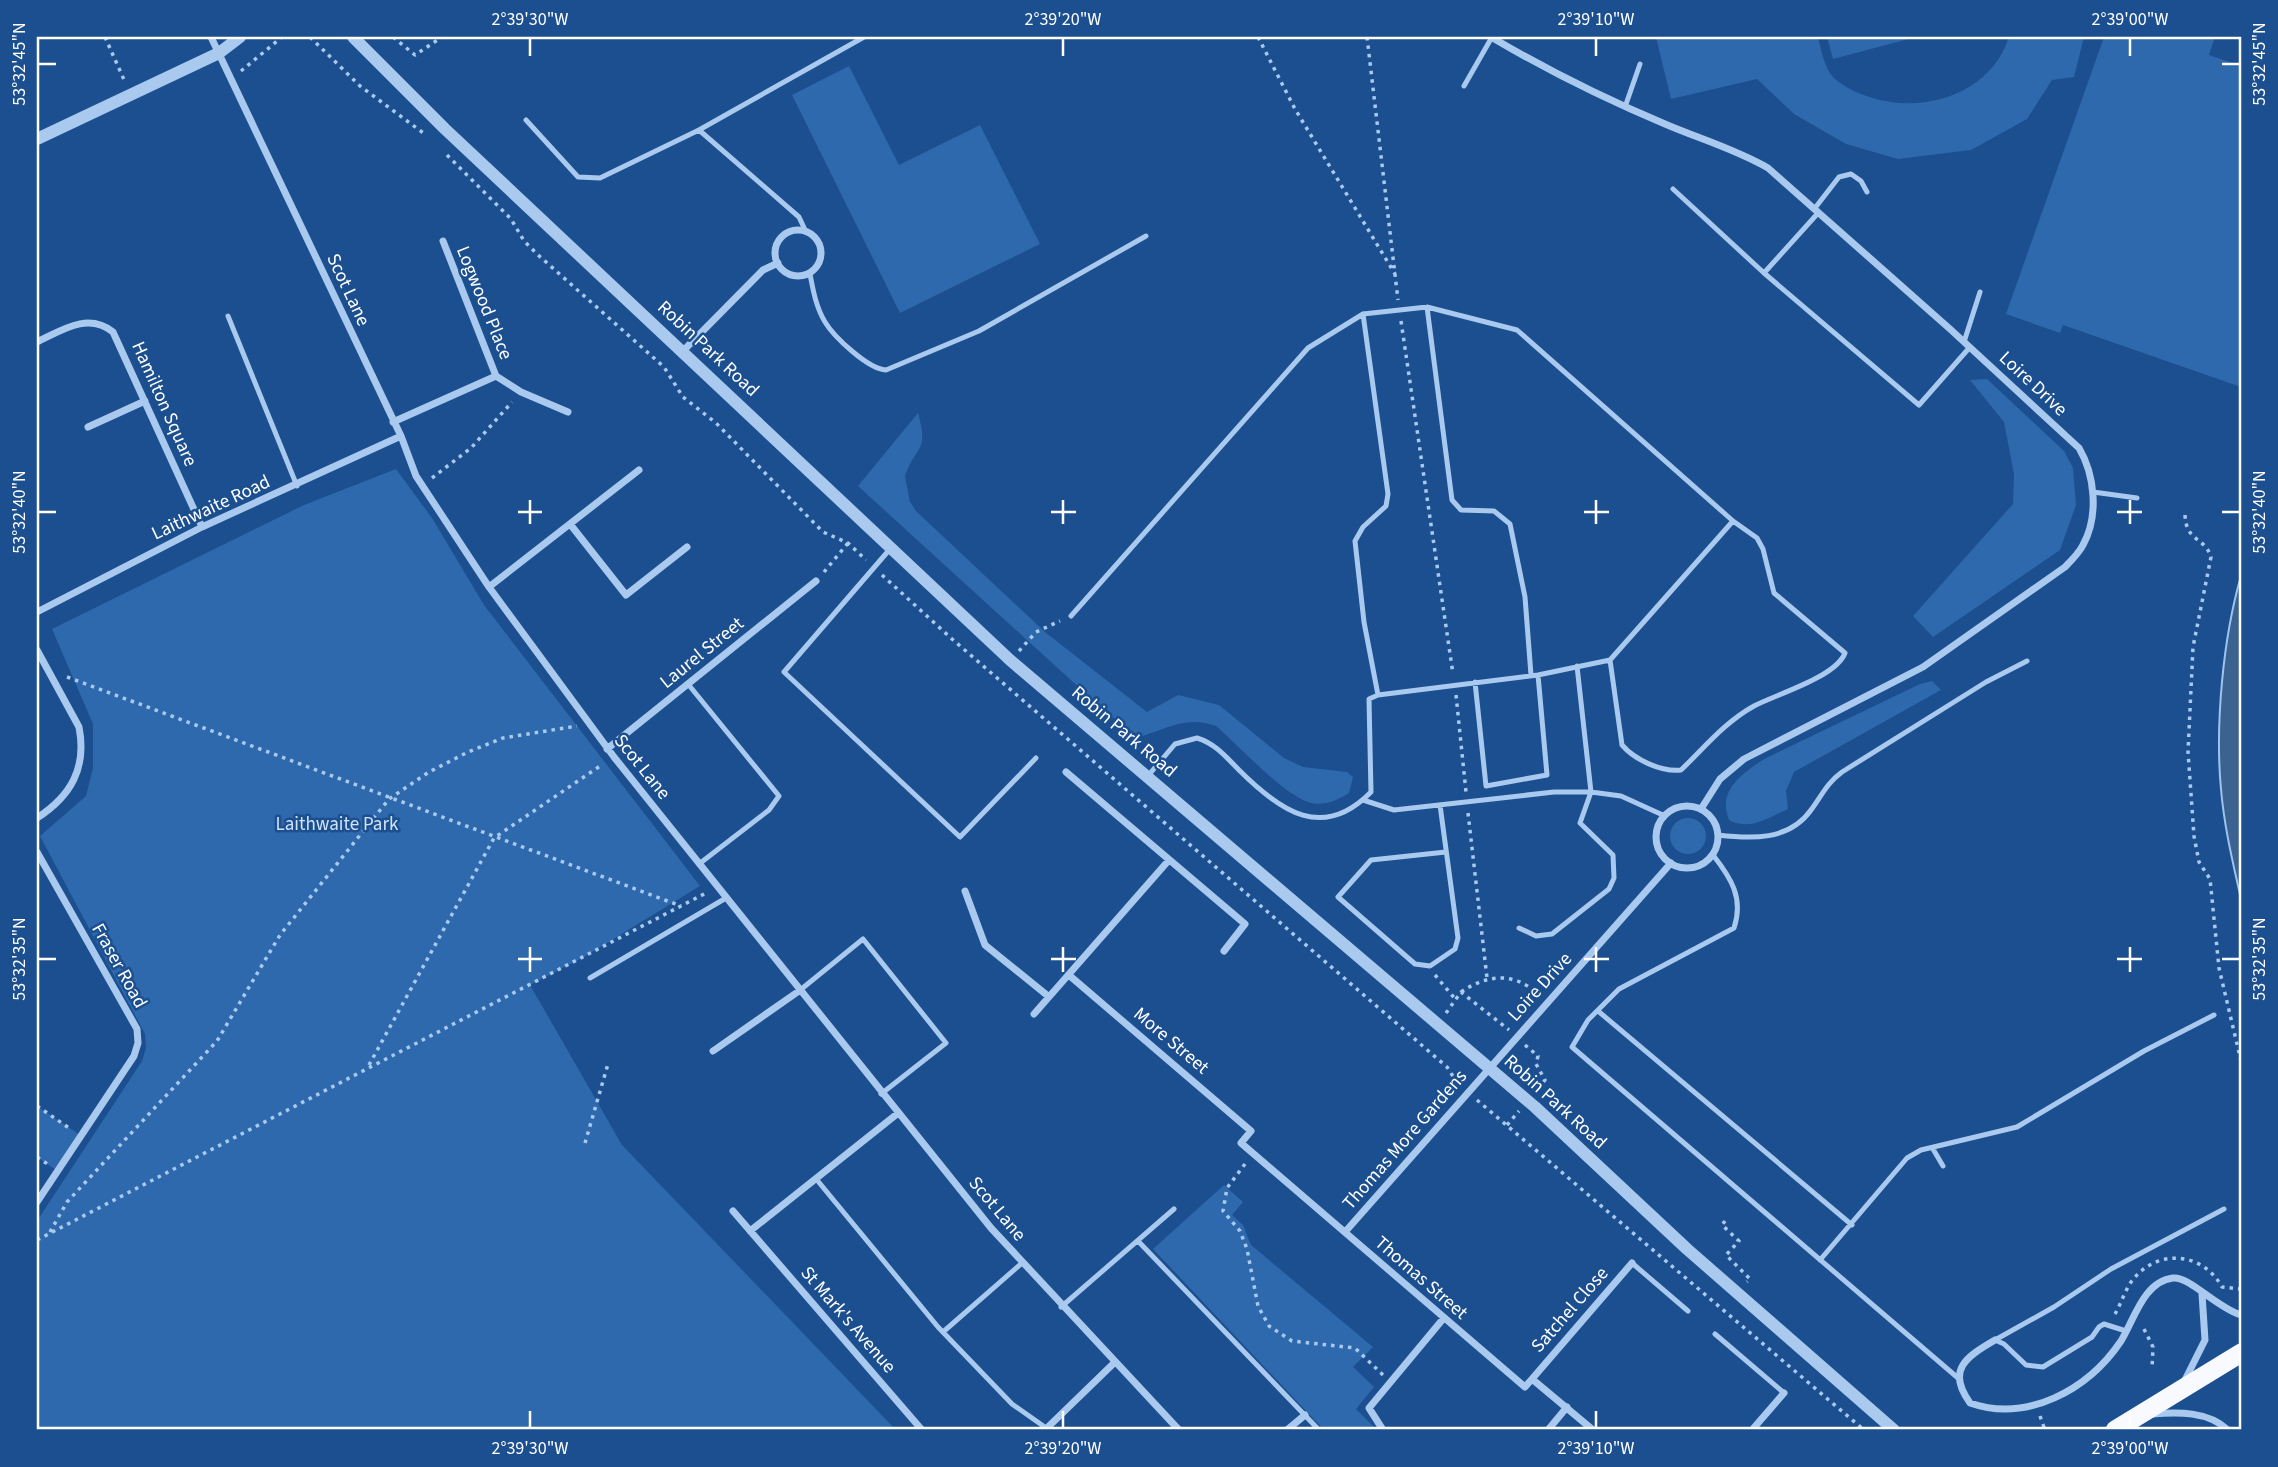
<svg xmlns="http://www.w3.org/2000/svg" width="2278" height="1467" font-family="'Source Sans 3',sans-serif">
  <rect width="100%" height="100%" fill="#1b4f8f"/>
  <!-- green -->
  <path fill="#2e69ad" d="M1656,37H1818C1821,50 1824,66 1833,77C1844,88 1862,95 1876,99C1929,113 1991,92 2009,37H2084L2074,77L2052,80L2027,119L1971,150L1898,159L1846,144L1794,114L1757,79L1671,99Z
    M1827,37H1916L1833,59Z
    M2104,37H2215L2209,55L2241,66V387L2063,325L2060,333L2006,314Z
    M849,66L899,165L980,125L1040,244L900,313L792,95Z
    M1987,379L2064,451L2073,468L2076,505L2060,550L1933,637L1913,616L2013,504L2014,474L2004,422L1970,380Z
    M918,413C929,453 917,443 905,476L910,502L916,511L1045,632L1147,712L1178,695L1219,705L1284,758L1303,767L1347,772L1353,777L1349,793C1336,801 1323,807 1308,802C1283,794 1238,745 1216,726C1186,715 1167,729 1139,737L1108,714L858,486Z
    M396,469L432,518L484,605L700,886L584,957L530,985L622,1145L896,1430H37V1221L142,1061L146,1048L145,1034L40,836L86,796L93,768V724L52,629L304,505Z
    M1932,681L1941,690L1794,772L1786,791L1788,809C1768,818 1750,831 1729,820C1717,790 1742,774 1764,759L1920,684Z
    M1670 836a18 18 0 1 1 36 0a18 18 0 1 1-36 0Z
    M37,1106L80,1135L56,1170L37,1157Z
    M1224,1185L1243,1202L1232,1215L1243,1225L1251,1245L1373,1347L1353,1367L1374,1387L1356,1409L1377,1430H1324L1153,1249Z"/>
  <!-- water -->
  <path fill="#3c6290" stroke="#9cc4f0" stroke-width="2" d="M2241,576V899C2233,863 2224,826 2221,789C2215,725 2223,638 2241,576Z"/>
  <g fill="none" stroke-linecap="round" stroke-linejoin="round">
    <!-- path -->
    <path stroke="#a9c9ee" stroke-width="3.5" stroke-dasharray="3.5 5" stroke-linecap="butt" d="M105,37L125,82
      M310,37L360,86L426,135
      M393,37L415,55L442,37
      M1258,37L1295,109L1395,274
      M1367,37L1398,300
      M241,71L282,37
      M447,155L511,219L524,241L537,254L664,367L683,397L716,423L823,532L848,543L866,560
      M1401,321L1453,674
      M432,478L471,448L512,402
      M2185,515C2186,542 2205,537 2211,557L2193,647L2188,752L2194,836L2199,862L2210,879L2219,968L2241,1061
      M824,572L848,543
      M882,575L952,639L1447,1067L1458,1084
      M1019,651L1036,632L1060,621
      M67,677L681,906
      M1456,695L1466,792
      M1468,813L1487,978
      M1435,975L1456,1000
      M1461,992C1488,974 1514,972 1538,994
      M1446,1013L1461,992L1509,1030
      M1525,1045L1538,1056L1536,1064L1545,1080L1538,1089
      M369,1065L494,838L603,764
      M1477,1100L1864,1430
      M37,1106L72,1130
      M1507,1125L1519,1111
      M585,1143L608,1064
      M37,1157L49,1165
      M1245,1164L1227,1188L1223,1211L1240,1231L1247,1249L1258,1306L1269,1326L1292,1341L1355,1348L1383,1375
      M1725,1221L1722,1225L1739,1241L1726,1255L1750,1279L1747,1282
      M50,1232L67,1202L217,1041L280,935L389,799L429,772L468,752L503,738L577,726
      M37,1240L706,893
      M2115,1314C2122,1302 2126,1286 2136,1276C2162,1248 2204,1254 2222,1287L2241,1289
      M2144,1329L2153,1347L2152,1369
      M2040,1416L2045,1430"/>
    <!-- service -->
    <path stroke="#a9c9ee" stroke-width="5" d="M1464,86L1492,37
      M1625,107L1640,64
      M526,120L578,177L600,178L699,130L799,217L806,232
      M699,130L864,37
      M1673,189L1764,273L1919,405L1970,347
      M1815,208L1839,177L1851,174L1861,181L1867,192
      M1764,273L1819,212
      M810,274C813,290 816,307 825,322C834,337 868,369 886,370L979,331L1146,236
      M1363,314L1427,307
      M228,316L297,486
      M1964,342L1980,292
      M2093,492L2137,498
      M890,549L784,672L960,837L1036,758
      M1071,616L1308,348L1363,314L1388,494L1386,506L1363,527L1355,541L1364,622L1378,695
      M1531,675L1525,597L1510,524L1494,511L1461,510L1452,500L1427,307L1517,330L1733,521L1757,538L1763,549L1774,593L1845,653C1836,677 1777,694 1754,706C1725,722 1705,747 1681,770C1661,772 1635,760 1622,745L1610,660
      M1475,682L1486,786L1547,775L1538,675
      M688,684L779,796L769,810L699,864
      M1147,777L1175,744L1197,738C1216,744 1226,757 1239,770C1281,812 1323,841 1371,792L1369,699L1378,695L1538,675L1610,660L1733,521
      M1363,800L1394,810L1554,792H1591L1621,796L1665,816
      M1440,805L1458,938L1455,949L1430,966L1415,964L1338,897L1371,860L1446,852
      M1718,835C1751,839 1789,841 1811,810C1822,795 1827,783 1842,772L1986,682L2027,661
      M1713,855C1731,878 1744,898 1734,928L1619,989L1588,1020L1572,1047L1958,1378
      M1519,928L1536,936L1552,934L1609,889L1614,878L1613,855L1580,823L1591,792L1577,666
      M590,978L726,898
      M799,991L863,939L946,1043L881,1094
      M1598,1011L1852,1225
      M1933,1149L1943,1166
      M817,1180L938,1327L1012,1404L1049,1430
      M1138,1241L1319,1430
      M1820,1260L1907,1158L1921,1150L2017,1127L2144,1051L2214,1015
      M1632,1263L1688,1311
      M1061,1307L1174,1209
      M943,1332L1022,1263
      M1715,1334L1784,1393
      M1995,1340L2054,1307L2111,1269L2224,1209
      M1995,1340L2004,1344L2026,1365L2043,1367L2092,1337L2099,1327L2104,1324L2126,1331"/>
    <!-- minor -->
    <path stroke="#a9c9ee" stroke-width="7" d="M211,37L401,436L416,476L489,587L614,757L991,1228L1179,1430
      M1491,37C1547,70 1605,99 1665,124C1700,139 1735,149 1768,168L1950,329L2079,448C2095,475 2099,516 2083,545C2079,553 2071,561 2065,567L1923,667L1744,759L1720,779L1701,809
      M775 253a23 23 0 1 1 46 0a23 23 0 1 1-46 0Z
      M37,342C62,330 88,312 113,332L202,527
      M683,351L763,270L778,263
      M496,376L521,392L568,412
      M393,422L496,376L443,241
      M88,427L145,401
      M570,524L626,595L687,547
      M489,587L639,470
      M37,612L202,527L401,436
      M37,650L79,727C87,768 71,796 37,818
      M607,749L816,581
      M1066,772L1245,924L1224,951
      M1656 837a31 31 0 1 1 62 0a31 31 0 1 1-62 0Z
      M37,852L137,1029L138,1043L134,1056L37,1202
      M965,891L985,945L1048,996
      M1070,976L1251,1131L1241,1143L1525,1387L1532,1379L1593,1430
      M1034,1014L1169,860
      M713,1051L799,991
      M733,1211L922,1430
      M750,1231L897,1114
      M1345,1232L1671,863
      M1995,1340C1966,1357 1946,1370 1970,1403C2027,1423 2088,1390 2121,1341C2134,1320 2144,1281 2173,1278C2189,1276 2217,1308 2241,1315
      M1532,1379L1632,1263
      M2185,1380L2205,1340L2202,1294
      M2152,1414C2178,1412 2208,1411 2228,1430
      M1047,1428L1114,1363
      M1287,1430L1305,1415
      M1383,1430L1369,1408L1443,1319
      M1548,1430L1567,1407
      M1752,1430L1784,1393"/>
    <!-- tertiary -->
    <path stroke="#a9c9ee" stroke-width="12" d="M353,37L445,129L1010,660L1535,1107L1687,1249L1894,1430
      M37,139L219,53L240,37"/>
    <!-- trunk -->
    <path stroke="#f8faff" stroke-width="19" d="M2115,1430L2241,1353"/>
  </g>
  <!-- ticks -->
  <path fill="none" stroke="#fff" stroke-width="2.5" d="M530,38V56M1063,38V56M1596,38V56M2130,38V56M38,64H56M2222,64H2240M530,500V524M1063,500V524M1596,500V524M2130,500V524M38,512H56M518,512H542M1051,512H1076M1584,512H1609M2117,512H2142M2222,512H2240M530,947V972M1063,947V972M1596,947V972M2130,947V972M38,959H56M518,959H542M1051,959H1076M1584,959H1609M2117,959H2142M2222,959H2240M530,1411V1428M1063,1411V1428M1596,1411V1428M2130,1411V1428"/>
  <g text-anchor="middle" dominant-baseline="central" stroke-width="5" stroke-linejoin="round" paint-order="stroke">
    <!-- street labels -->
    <g font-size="19" fill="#fff" stroke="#1b4f8f">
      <text transform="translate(348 290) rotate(65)">Scot Lane</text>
      <text transform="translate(484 303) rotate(68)">Logwood Place</text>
      <text transform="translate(708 349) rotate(43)">Robin Park Road</text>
      <text transform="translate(2033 384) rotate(43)">Loire Drive</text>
      <text transform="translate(164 404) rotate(66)">Hamilton Square</text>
      <text transform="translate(211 508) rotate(-25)">Laithwaite Road</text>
      <text transform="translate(702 653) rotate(-39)">Laurel Street</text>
      <text transform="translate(1124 732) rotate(40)">Robin Park Road</text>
      <text transform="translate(642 767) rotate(51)">Scot Lane</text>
      <text transform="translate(119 966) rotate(61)">Fraser Road</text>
      <text transform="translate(1540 987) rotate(-48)">Loire Drive</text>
      <text transform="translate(1171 1041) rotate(40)">More Street</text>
      <text transform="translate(1555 1102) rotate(42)">Robin Park Road</text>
      <text transform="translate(1405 1140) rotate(-49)">Thomas More Gardens</text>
      <text transform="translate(997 1209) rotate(50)">Scot Lane</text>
      <text transform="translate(1421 1278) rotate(41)">Thomas Street</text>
      <text transform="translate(1570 1310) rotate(-49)">Satchel Close</text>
      <text transform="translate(848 1320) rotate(49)">St Mark's Avenue</text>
    </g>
    <!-- park labels -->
    <g font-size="19" fill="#cfe3fa" stroke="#1b4f8f">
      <text x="337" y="824">Laithwaite Park</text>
    </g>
  </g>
  <!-- border -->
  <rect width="2278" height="1467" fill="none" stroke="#1b4f8f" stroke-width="77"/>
  <rect x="38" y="38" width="2202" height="1390" fill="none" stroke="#fff" stroke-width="2.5"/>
  <g font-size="18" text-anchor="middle" fill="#fff">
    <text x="530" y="25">2°39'30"W</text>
    <text x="1063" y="25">2°39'20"W</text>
    <text x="1596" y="25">2°39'10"W</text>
    <text x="2130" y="25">2°39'00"W</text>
    <text transform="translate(19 64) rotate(-90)" y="6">53°32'45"N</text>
    <text transform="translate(2259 64) rotate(-90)" y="6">53°32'45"N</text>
    <text transform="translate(19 512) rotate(-90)" y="6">53°32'40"N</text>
    <text transform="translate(2259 512) rotate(-90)" y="6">53°32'40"N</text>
    <text transform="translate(19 959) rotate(-90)" y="6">53°32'35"N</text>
    <text transform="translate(2259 959) rotate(-90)" y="6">53°32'35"N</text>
    <text x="530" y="1454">2°39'30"W</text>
    <text x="1063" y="1454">2°39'20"W</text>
    <text x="1596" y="1454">2°39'10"W</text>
    <text x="2130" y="1454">2°39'00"W</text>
  </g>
</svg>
